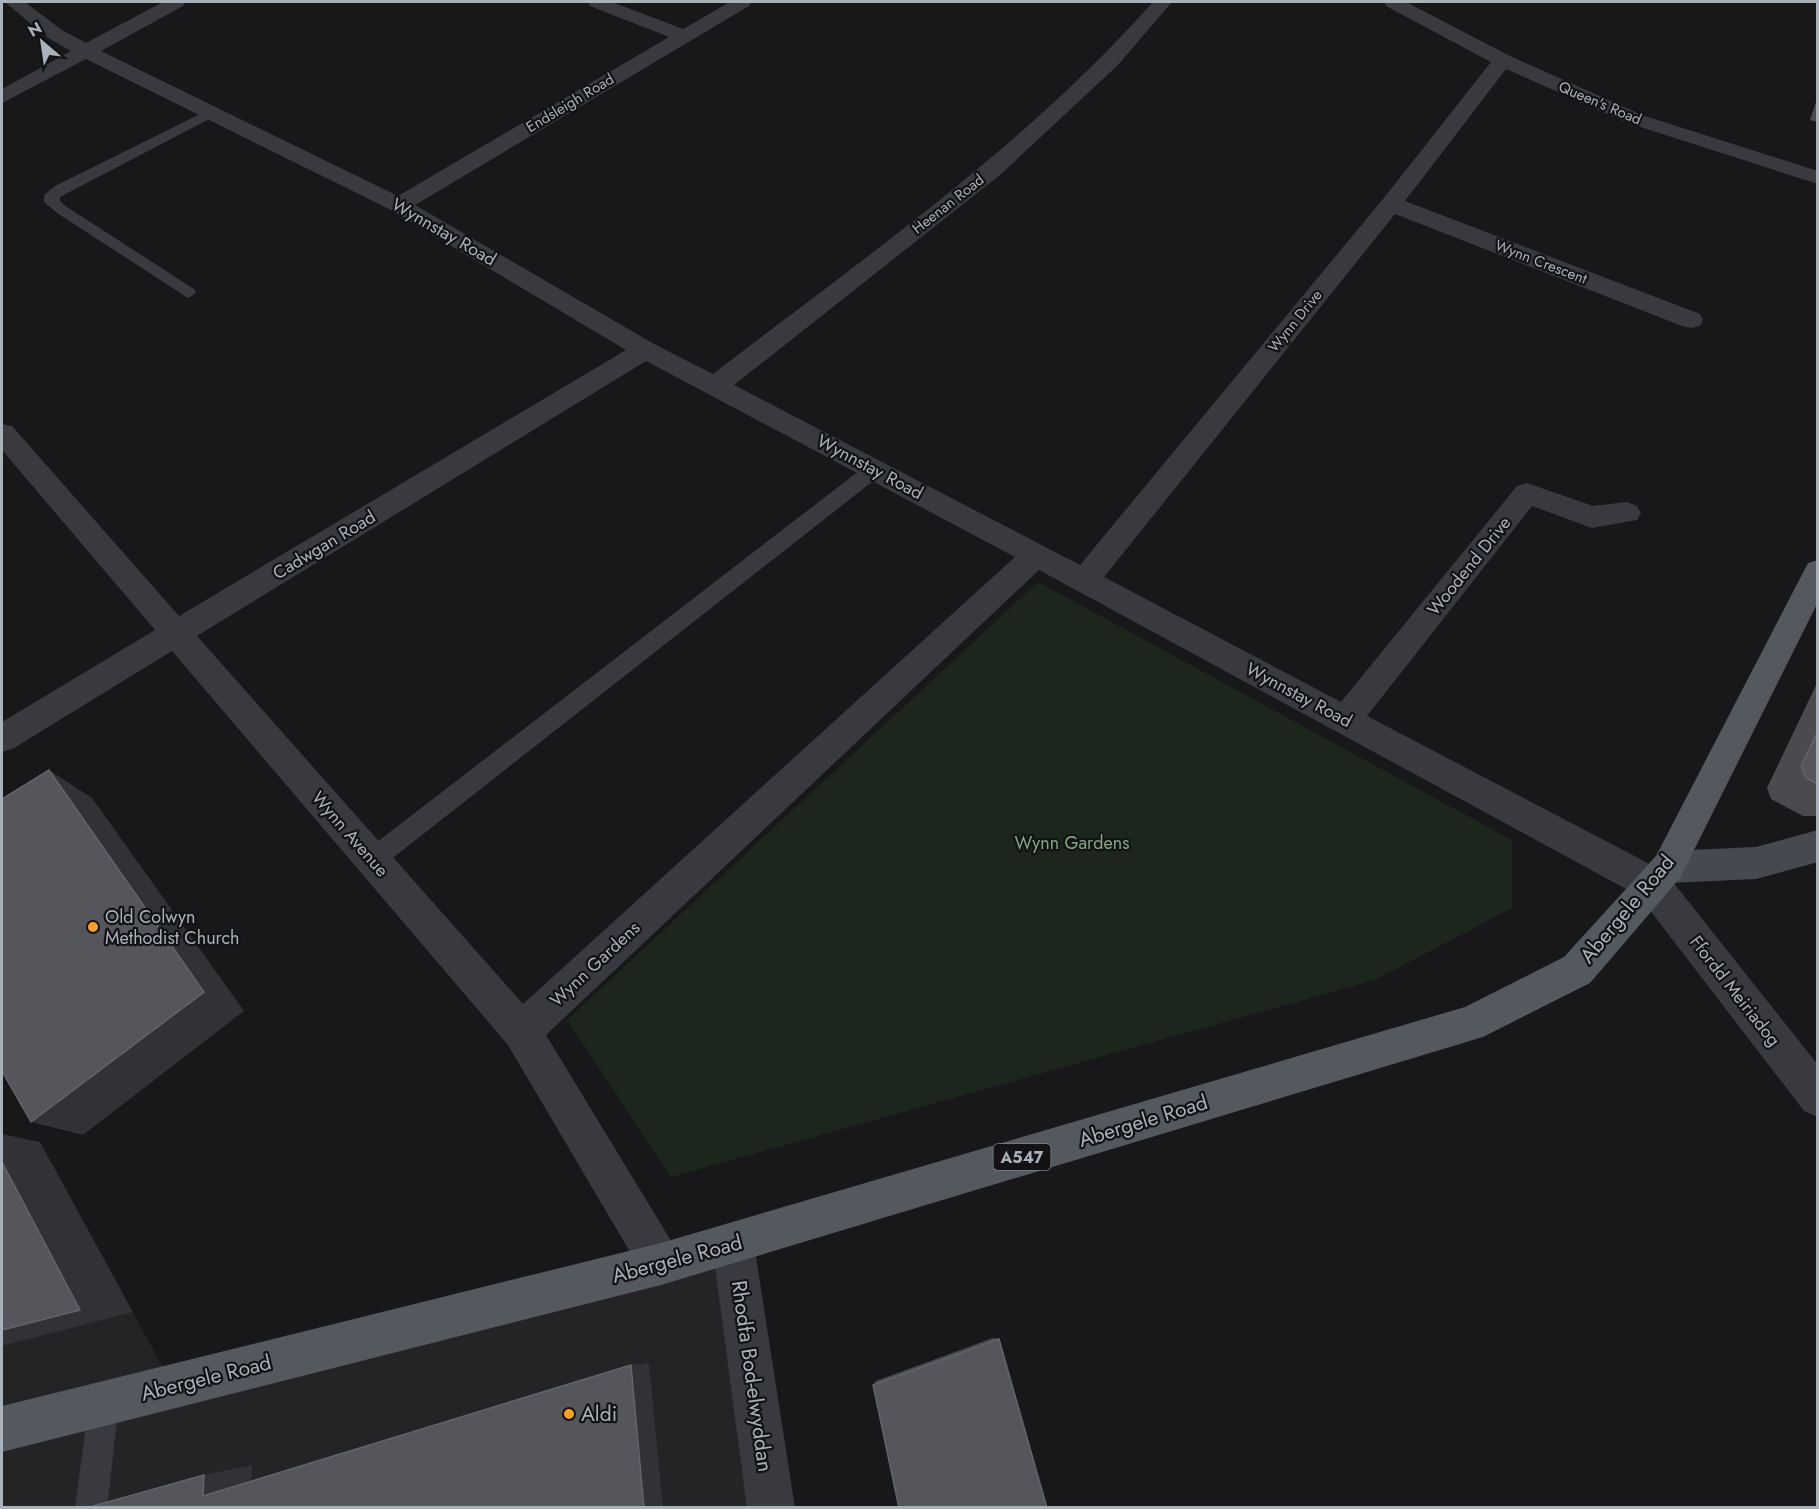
<svg xmlns="http://www.w3.org/2000/svg" width="1819" height="1509" font-family="Jost,sans-serif">
  <rect width="100%" height="100%" fill="#18181a"/>
  <!-- built -->
  <path fill="#242427" d="M40,1142L173,1386L733,1244L771,1507H2V1152Z"/>
  <!-- green -->
  <path fill="#1d261d" d="M1038,582L1512,840V908L1375,980L671,1177L567,1020Z"/>
  <g fill="none" stroke-linecap="round" stroke-linejoin="round">
    <!-- lane -->
    <path fill="#383a40" fill-rule="evenodd" d="M210,109L217,113L215,116L60,197V201L67,207L194,289L196,293L188,298L57,213L44,202V195L55,186Z
      M875,462L882,464L884,469L882,474L380,868L372,871L364,868L360,860L364,852L868,464Z
      M104,1388L115,1392L119,1403L107,1508H75L89,1403L93,1392Z"/>
    <!-- street -->
    <path fill="#383a40" fill-rule="evenodd" d="M5,2H25L62,30L86,43L163,2H185L183,6L101,51L398,196L669,37L590,6L588,2H612L683,29L730,2H751L749,6L415,205L654,344L713,374C865,257 1025,146 1153,2H1172L1118,65L1000,175L734,385L1080,565L1383,199L1491,62L1386,6L1384,2H1406L1510,56L1642,115L1818,171V184L1628,123L1506,69L1405,201L1700,314L1703,320L1700,326L1691,328L1682,326L1395,214L1104,577L1341,702L1517,486L1527,483L1593,506L1627,502L1637,506L1641,513L1637,520L1592,528L1532,506L1367,716L1665,872L1818,1065V1117L1804,1111L1639,896L1039,570L546,1035L676,1249L682,1264L676,1279L661,1285L646,1279L508,1045L172,651L14,748L2,752V722L155,630L2,450V424L12,426L179,616L626,350L391,210L86,59L2,103V89L71,51L48,38ZM646,361L1015,557L523,1004L197,636Z
      M733,1223L748,1229L754,1244L795,1508H747L712,1244L718,1229Z"/>
    <!-- secondary -->
    <path fill="#464a50" fill-rule="evenodd" d="M1818,830V862L1756,879L1668,883L1656,878L1650,867L1656,856L1668,851L1756,847Z"/>
    <!-- primary -->
    <path fill="#54585f" fill-rule="evenodd" d="M1818,560V602L1680,878L1590,983L1483,1037L661,1285L2,1452V1406L661,1243L1465,1007L1564,957L1656,856L1808,563Z"/>
  </g>
  <!-- wall -->
  <path fill="#494b4f" d="M1817,99H1818V122L1810,120Z
    M1818,681V816H1803L1771,799L1767,788Z
    M993,1338L999,1339L873,1385L876,1381Z"/>
  <!-- shaded-wall -->
  <path fill="#313235" d="M49,770L92,798L244,1011L83,1135L31,1122Z
    M2,1134L40,1142L133,1312L2,1346Z
    M649,1363L663,1508H644L631,1365Z
    M252,1465L251,1485L203,1496L204,1475Z"/>
  <!-- building -->
  <path fill="#54565b" stroke="#61646a" stroke-width="1.5" d="M1818,731V784L1806,778L1801,766Z
    M49,770L204,992L31,1122L2,1071V799Z
    M2,1162L80,1310L2,1330Z
    M999,1339L1047,1508H899L873,1385Z
    M631,1365L644,1508H93V1506L204,1475L203,1496Z"/>
  <!-- markers -->
  <g fill="#ff9d2b" stroke="#131315" stroke-width="2">
    <circle cx="93" cy="927" r="6"/>
    <circle cx="569" cy="1414" r="6"/>
  </g>
  <g text-anchor="middle" dominant-baseline="central" stroke-width="4.5" stroke-linejoin="round" paint-order="stroke">
    <!-- far-street labels -->
    <g font-size="15" fill="#a9b1bb" stroke="#131315">
      <text transform="translate(570 103) rotate(-31)">Endsleigh Road</text>
      <text transform="translate(1600 103) rotate(23)">Queen's Road</text>
      <text transform="translate(948 204) rotate(-38)">Heenan Road</text>
      <text transform="translate(1541 262) rotate(21)">Wynn Crescent</text>
      <text transform="translate(1295 321) rotate(-51)">Wynn Drive</text>
    </g>
    <!-- shield labels -->
    <rect fill="#131315" stroke="#7c8289" stroke-width="1.5" x="993.5" y="1144" width="57" height="26" rx="4.5"/>
    <g font-size="16" font-weight="bold" fill="#a9b1bb">
      <text x="1022" y="1157">A547</text>
    </g>
    <!-- street labels -->
    <g font-size="18" fill="#a9b1bb" stroke="#131315">
      <text transform="translate(444 232) rotate(30)">Wynnstay Road</text>
      <text transform="translate(870 467) rotate(28)">Wynnstay Road</text>
      <text transform="translate(324 545) rotate(-31)">Cadwgan Road</text>
      <text transform="translate(1469 566) rotate(-51)">Woodend Drive</text>
      <text transform="translate(1299 695) rotate(28)">Wynnstay Road</text>
      <text transform="translate(350 834) rotate(49)">Wynn Avenue</text>
      <text transform="translate(595 964) rotate(-43)">Wynn Gardens</text>
      <text transform="translate(1735 991) rotate(52)">Ffordd Meiriadog</text>
    </g>
    <!-- park labels -->
    <g font-size="18" fill="#81a87e" stroke="#131315">
      <text x="1072" y="843">Wynn Gardens</text>
    </g>
    <!-- poi labels -->
    <g font-size="18" fill="#a9b1bb" stroke="#131315" text-anchor="start">
      <text x="105" y="917">Old Colwyn<tspan x="105" dy="21">Methodist Church</tspan></text>
    </g>
    <!-- near-street labels -->
    <g font-size="21" fill="#a9b1bb" stroke="#131315">
      <text transform="translate(1627 909) rotate(-50)">Abergele Road</text>
      <text transform="translate(1143 1121) rotate(-17)">Abergele Road</text>
      <text transform="translate(677 1259) rotate(-15)">Abergele Road</text>
      <text transform="translate(752 1376) rotate(82)">Rhodfa Bod-elwyddan</text>
      <text transform="translate(206 1378) rotate(-14)">Abergele Road</text>
    </g>
    <!-- near-poi labels -->
    <g font-size="21" fill="#a9b1bb" stroke="#131315" text-anchor="start">
      <text x="581" y="1414">Aldi</text>
    </g>
  </g>
  <!-- border -->
  <rect width="1819" height="1509" fill="none" stroke="#a9b1bb" stroke-width="6"/>
  <!-- north arrow -->
  <g transform="translate(42 42) rotate(331)" stroke="#131315" stroke-width="4.5" paint-order="stroke">
  <path d="M0-4.5L10 22L0 15L-10 22Z" fill="#a9b1bb"/>
  <text y="-9" font-size="16" font-weight="bold" text-anchor="middle" fill="#a9b1bb">N</text>
  </g>
</svg>
